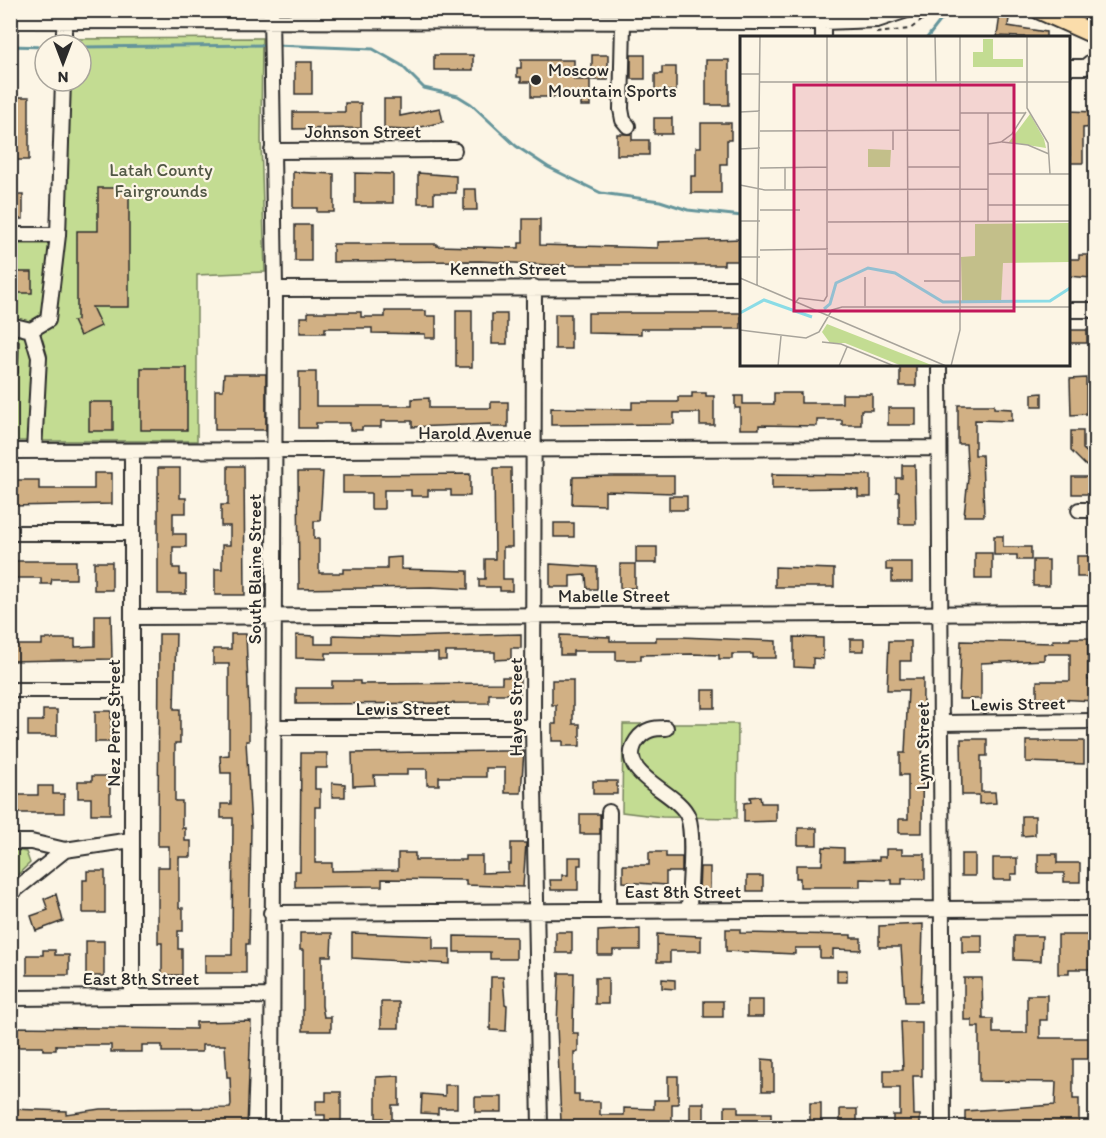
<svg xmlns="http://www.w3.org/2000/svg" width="1106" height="1138" font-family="Itim,sans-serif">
  <rect width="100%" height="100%" fill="#fcf5e5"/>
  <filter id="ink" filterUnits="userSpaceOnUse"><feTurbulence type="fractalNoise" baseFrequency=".0167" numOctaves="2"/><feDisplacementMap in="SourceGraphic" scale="12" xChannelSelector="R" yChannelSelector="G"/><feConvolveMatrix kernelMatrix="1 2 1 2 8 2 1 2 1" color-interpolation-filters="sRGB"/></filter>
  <g filter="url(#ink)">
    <!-- green -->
    <path fill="#c3dc92" stroke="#77845e" stroke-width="1.5" d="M262,38L261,140L265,272L197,275V441H11L10,244H57L63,81H81V45H64V39Z
      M623,724H738L737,818L662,817L622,812Z
      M11,849L26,852L30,863L11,881Z"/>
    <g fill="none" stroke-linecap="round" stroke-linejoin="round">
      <!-- stream -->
      <path stroke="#65959b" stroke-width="3" d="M927,38L941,20L955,10
        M275,45L373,49L401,65L424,88L458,96L471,104L516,146L548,167L601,193L660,201L688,210L742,216
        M10,46L45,47
        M81,47L268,45"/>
    </g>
    <!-- building -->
    <path fill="#d1b084" stroke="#2b2b2b" stroke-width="1.5" d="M1000,15L1009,18L1008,26L1046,32V38L997,36Z
      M434,55H473V70H434Z
      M592,55H608V80H592Z
      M631,55H645V79H631Z
      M521,60H574V80H590V106H581V97H531V82H521V77H517V68H521Z
      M706,60H729V105H706Z
      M295,62H312V94H295Z
      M662,67H676V91H655V74H662Z
      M10,97H29V160H10Z
      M384,99H400V116L440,108L443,122L408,130L384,129Z
      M345,103H361V128L293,129V112H345Z
      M1068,111L1095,112V127L1083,128V163H1070Z
      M654,118H672V134H654Z
      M701,123H731V140H727V164H721V193H691V176H696V147H701Z
      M617,134H632V140H649V155H617Z
      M293,172L334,174V212H317V208H293Z
      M355,173L393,174V203H355Z
      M418,173L456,176V193H434V203H418Z
      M98,188H129V307H92L101,326L80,336L73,321L77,320V231H98Z
      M464,189H476L477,210H464Z
      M10,195H23V219H10Z
      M523,219H540V245L658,248V242L741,239V261H724V265H551L480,261L333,262V244H437V246L519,248V243H523Z
      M295,225H311V261H295Z
      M1079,255H1095V271H1091V278L1068,276V259H1079Z
      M10,272H32V293H10Z
      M456,310H472V367H456Z
      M385,311H426V316H436V338H425V334L372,333V328H325V333H300V317H308V312H361V317H385Z
      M588,313H741V329H641V334L588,333Z
      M492,314H507V344H492Z
      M555,314H571V349H555Z
      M1069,330H1087V343H1069Z
      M10,341H19L18,373H10Z
      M900,364H916V386H900Z
      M141,368H187V430H141Z
      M299,372H316V406H412V399L429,398V408H491V402H508V427H491V424L412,427V421H381V427H362V430H350V423H316V428H299Z
      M224,374H266V430H215V390H223Z
      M1086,378V414L1071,415L1070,379Z
      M692,393H706V396H714V425H700V413H674V424L551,425V408L632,409V402H678V397H692Z
      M774,393H801V403H842V394H872V410H861V425H842V420H817V426L759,425V429H740V408H735V396H743V404H774Z
      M1042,393V406H1032V394Z
      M89,402H113V431H89Z
      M958,405H994V408L1012,409V421L975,420V455H982L984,516H964L968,478L966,444H958Z
      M888,408H916V425H888Z
      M1071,431H1083V449L1093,458L1086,466L1071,451Z
      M902,465H915L916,524H899V492H896V478H902Z
      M228,466H244L245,595H215V569H222V545H230V526H221V505H228Z
      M158,468H180V498H186V513H173V534H186V547H173V568H180V575H186V594H158Z
      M494,468H511L512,547H503V579H512V591H500V587H479V579H485V559H495Z
      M298,472H323L320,521H314V539H319V573H343V569H387V558L401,557V569L468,571V589L431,587L299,589Z
      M94,473H112V504L10,506V480H39V489H94Z
      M470,474V496H451V490H428V496H411V490H384V509H371V493H343V475Z
      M772,474L871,475V497H858V490L846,488L772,489Z
      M612,476H674V493L605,491V505L572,504L573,477Z
      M1072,477H1094V494H1072Z
      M669,496H687V510H669Z
      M554,523H574V537H554Z
      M994,536H1003V547H1031V560H1017V555H994Z
      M636,547H657V563H636Z
      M975,553H992V579H975Z
      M1077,556H1095V577H1077Z
      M1033,560H1049V586H1033Z
      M10,561H76V579H52L51,584H41V578H10Z
      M94,562H112V590H94Z
      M886,562H912V582H892V570H886Z
      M550,564L597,567V589H587L586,575L570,576V587H550Z
      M620,564H635V588H620Z
      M775,567L834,569V587H775Z
      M95,615H111L112,659L10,661V645H42V639H75V647L95,646Z
      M159,634H176L174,709H180V743H175V801H182V828H185V841H191V857H179V908H183V931H178V949H182V975H162V943H158V867H169V846H158Z
      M231,634H246L249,712V741H246L251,827L249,944H246V973H205V955H232L233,818H221V804H231V773H221L220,756L229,755V664H213V649H231Z
      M521,634V648H511V659L495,660V652H446V660H438V653H326V659L296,658V635L315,636V644H333V635L404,637Z
      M560,635L610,637V641H656V637H681L776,641V658H753V654H732V659H719V655L692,654L641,655V660H616V651H573V655H560Z
      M794,637L823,638V659L813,658V668L794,667Z
      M1070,638H1088V680H1095V701L1037,698V681H1070V654H1044V660L981,663V699H959L961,641L1053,643V640H1070Z
      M850,639H864V651H850Z
      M889,641H911V661H900V679H923L922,833H899V819H908V775H900V753H905L908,690H887Z
      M502,677H520V694H489V703L296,704V688H332V681H360V684L502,683Z
      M552,680H573V724H580V746H563V741H552V724H556V705H552Z
      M702,690H715V708H702Z
      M43,710H57V736H28V721H43Z
      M95,711H111V742H95Z
      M961,739H987V756H981V792H995L996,803L979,804V795H962Z
      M1026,741H1084V764L1026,762Z
      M502,751H524L521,793H505V768H486V777H439V785H427V769H407V775H374L375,785L353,786L352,753Z
      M301,753H327V768H315V789H320V807H315V863H332V871L398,870V853H415V860H466V856H482V873L508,872V864H511V843H526L523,887L466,885V880L382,879V886L295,887V871H300Z
      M92,776H110V814H91V798H78V781H92Z
      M593,781H617V794H593Z
      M332,783L345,784V797H332Z
      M38,786H53V794H64V813H10V795H38Z
      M760,796L761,803H776V821L744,822V803L751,802L750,797Z
      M580,814H600V834H580Z
      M1022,816H1035V835L1022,836Z
      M798,828H817V845H798Z
      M823,847L844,848V861L879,860V857H886V849H902V854H925V879H902V884H892V880L860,879V887H800V878H796V865H822Z
      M649,852H666V857H682V872H666V885L623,882V865H649Z
      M961,854H975V876H961Z
      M1038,854H1057V863H1080V882H1064V873H1038Z
      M568,857H581V865H578V890H551L550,880H562V875H568Z
      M993,858H1017V874H1011V880H993Z
      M700,867H710V891H699Z
      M87,871H105V913H83V880H87Z
      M747,876H763V891H747Z
      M56,894L63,921L36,931L31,916L48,910L44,899Z
      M923,924L921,1002H905L901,947H879V926Z
      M640,929V950H613V955H598V931Z
      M726,929H740V933L851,935V938H861V950L833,949V958H820V948H795V954L726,951Z
      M556,932H572V953H556Z
      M300,933H332L331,956H322V1006L324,1017H331V1031H303V950H300Z
      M352,933L433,936V949H450V964L352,958Z
      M657,934L701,936V951H670V962H657Z
      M962,935H982V953H962Z
      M1058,935H1095V949H1091V969H1069V974H1058Z
      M454,936L516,937V959H490V952H454Z
      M1014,936H1042L1041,961L1014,960Z
      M86,941H104V976H86Z
      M43,950H55V955H69V975H27V955H43Z
      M837,970H847V982H837Z
      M559,973H574L573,1033H578V1052H574V1094H579V1102H600V1115H624V1108L654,1109V1100H668V1076H678V1104H672V1128H583V1123H561L557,1025Z
      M491,977H503L505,1004L507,1005L506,1031L490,1030Z
      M595,978H608V1004H595Z
      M964,978H982L983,1019H993V1033H1027V995H1047V1020H1040V1038H1095V1059H1073V1099H1079V1128H1056V1125L965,1127V1111L1055,1105L1056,1082L979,1081V1027H972V1020H964Z
      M662,979L675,980V989L662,988Z
      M747,1000H763V1017H747Z
      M704,1001H723V1017H704Z
      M381,1002H399V1028H381Z
      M251,1021L247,1128H203V1124H142V1128H10V1109L66,1111V1114L100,1109L230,1108L231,1105L230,1077H227L225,1045H202V1052H162V1045H142V1052H111V1045H56V1050H43V1047H10V1027L196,1029V1022Z
      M901,1022H922V1076H913L914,1115H920V1128H893V1115H900V1088H884V1070H903Z
      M762,1059L774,1060V1091H762Z
      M399,1076V1105H392V1125H383V1118H376V1077Z
      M445,1085H457V1108H438V1114L421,1113L422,1094L445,1096Z
      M326,1092H341V1122H325V1115H316V1101H326Z
      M475,1097H502V1112H475Z
      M690,1103H704V1125H690Z
      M810,1103H821V1126H810Z
      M725,1106H738V1113H771V1128L725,1126Z
      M840,1109H857V1126H840Z"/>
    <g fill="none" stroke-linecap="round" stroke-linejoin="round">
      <!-- minor casing -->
      <g stroke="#2b2b2b" stroke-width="18">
        <path id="minor" d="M271,10L275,289L272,1128
          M10,21L823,22L877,20L907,10
          M623,23L621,109L623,120L628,126
          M823,38V22
          M64,45V21
          M1068,67H1085L1096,58
          M272,151L454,150
          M10,235H58
          M534,287L533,727L540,1128
          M275,289L742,288
          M1068,310H1096
          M10,325L31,330
          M939,364L943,1128
          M10,451L939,448
          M34,451L39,357L31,330L48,320L58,235L63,81
          M132,451V996
          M1079,510H1096
          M10,533H132
          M132,617L1096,613
          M10,690H132
          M941,723L1096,721
          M273,727H533
          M666,728C654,728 645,729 637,740C613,775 679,791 688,817C695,836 689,888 689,910
          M10,842H31L65,850
          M10,894L65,850L131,840
          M608,911L609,812
          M271,913L1096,908
          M10,998L272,996"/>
      </g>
      <!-- major casing -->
      <g stroke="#2b2b2b" stroke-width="22">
        <path id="major" d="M1040,10L1096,35"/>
      </g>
      <!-- path -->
      <path stroke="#2b2b2b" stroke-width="2" stroke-dasharray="4.5 4.5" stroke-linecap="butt" d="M876,33L910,29L925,18L942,10"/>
      <!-- minor -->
      <use href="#minor" stroke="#fcf5e5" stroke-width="14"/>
      <!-- major -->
      <use href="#major" stroke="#fbddab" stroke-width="18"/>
    </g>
  </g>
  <!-- markers -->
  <circle fill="#2b2b2b" stroke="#fcf5e5" stroke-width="2" cx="536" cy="80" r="6"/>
  <g text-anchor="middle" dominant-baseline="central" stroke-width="4.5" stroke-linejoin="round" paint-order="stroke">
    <!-- poi labels -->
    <g font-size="18" fill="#2b2b2b" stroke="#fcf5e5" text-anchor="start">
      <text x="548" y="70">Moscow<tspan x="548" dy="21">Mountain Sports</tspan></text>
    </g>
    <!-- street labels -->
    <g font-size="18" fill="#2b2b2b" stroke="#fcf5e5">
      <text x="363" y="132">Johnson Street</text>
      <text x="508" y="269">Kenneth Street</text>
      <text x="475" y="433">Harold Avenue</text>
      <text transform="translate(255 569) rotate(-90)">South Blaine Street</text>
      <text x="614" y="596">Mabelle Street</text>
      <text transform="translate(1018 704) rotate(-1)">Lewis Street</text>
      <text transform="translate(516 707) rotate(-90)">Hayes Street</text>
      <text x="403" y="709">Lewis Street</text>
      <text transform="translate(114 723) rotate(-90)">Nez Perce Street</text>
      <text transform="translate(923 746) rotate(-90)">Lynn Street</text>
      <text x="683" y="892">East 8th Street</text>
      <text x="141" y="979">East 8th Street</text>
    </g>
    <!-- park labels -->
    <g font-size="18" fill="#515745" stroke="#fcf5e5">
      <text x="161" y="170">Latah County<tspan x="161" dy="21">Fairgrounds</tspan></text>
    </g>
  </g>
  <!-- overview -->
  <g transform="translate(740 36)">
    <rect width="330" height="330" fill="#fcf5e5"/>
    <path d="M243,3H253V23H283V31H233V16H243ZM290,78L304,103L306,112L269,106ZM128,113L151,114L150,131H128ZM330,187V226L263,227L261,267H222L221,221L235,220V188ZM87,288L194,330H162L105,307H90L82,296Z" fill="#c3dc92"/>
    <path fill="none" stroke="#8bdce6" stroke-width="3" d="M84,273L90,268L96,247L128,232L155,237L203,266L310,265L330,252M0,277L24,264L72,281"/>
    <path fill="none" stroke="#a8a49b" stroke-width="1.5" d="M167,0L168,218M195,0L196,46M287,0V72L308,107L310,138M0,38H19M20,46H330M0,76L20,75M220,77H285M248,77V185M20,95L220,94M262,106L288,109L309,118M248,108L261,106L272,98L286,76M0,113L20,112M153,114V94M168,131H220M20,132L87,131M45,132V153M248,138H330M0,149L25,154L248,153M248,169H330M20,174H60M0,185H20M88,186L330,185M20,214L88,213M88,218H220M0,221H20M125,241V270M0,242L206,330M184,245H220M17,249L20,0M55,267L59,262L84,265L87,260V0M0,294L66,302L79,296L92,274L102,271H330M82,306L101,308L154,330M38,330L41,300M99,330L107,311M211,330L220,294V0"/>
    <path fill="#c2185b" fill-opacity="0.15" stroke="#c2185b" stroke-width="3" d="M54,49H274V275H54Z"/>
    <rect width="330" height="330" fill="none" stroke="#2b2b2b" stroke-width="3"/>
  </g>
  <!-- margin -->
  <rect width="1106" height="1138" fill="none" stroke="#fcf5e5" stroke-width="36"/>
  <rect x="18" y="18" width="1070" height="1102" fill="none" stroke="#2b2b2b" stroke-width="2" filter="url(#ink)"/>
  <!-- north arrow -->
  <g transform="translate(63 63) rotate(180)"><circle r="28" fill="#fcf5e5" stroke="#a8a49b" stroke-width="1.5"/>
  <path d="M0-4.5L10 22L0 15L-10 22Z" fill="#2b2b2b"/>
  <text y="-9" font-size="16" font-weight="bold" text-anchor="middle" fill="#2b2b2b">N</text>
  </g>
</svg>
